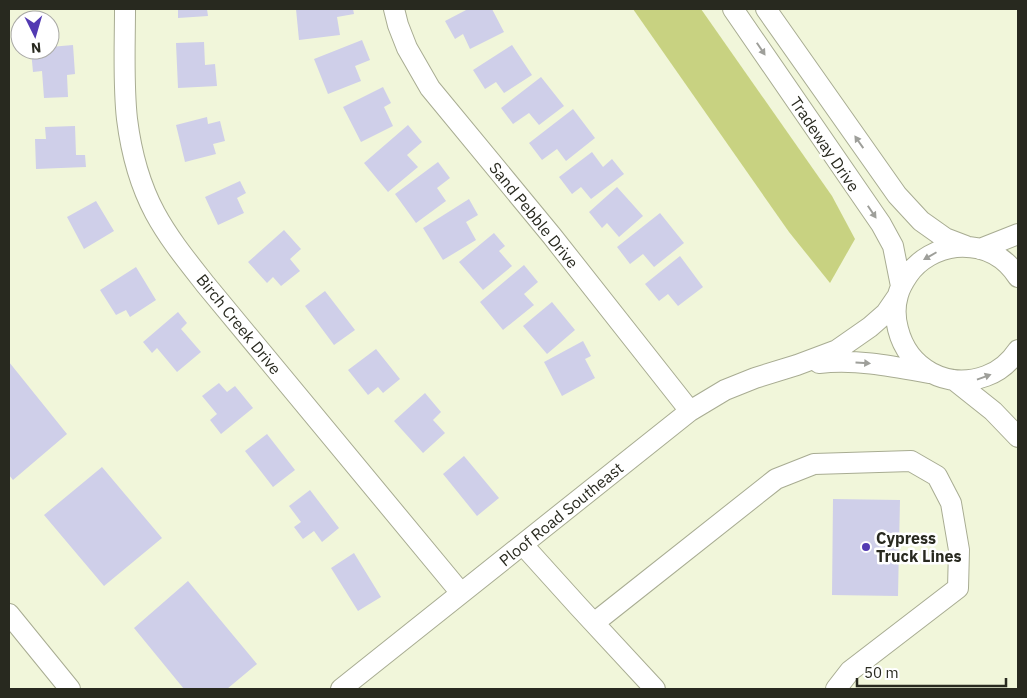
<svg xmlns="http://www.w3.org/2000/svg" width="1027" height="698" font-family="'IBM Plex Sans',sans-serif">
  <rect width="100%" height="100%" fill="#f1f6da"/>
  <!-- water -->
  <path fill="#c8d281" d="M633,9H701L832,196L855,239L830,283L789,232Z"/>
  <!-- building -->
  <path fill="#cfcfe9" d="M178,9H207L208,16L178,18Z
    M296,9H353L354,14L337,17L340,35L299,40Z
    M468,9H492L504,32L470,49L463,34L455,39L445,21Z
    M362,40L370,60L355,66L361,81L328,94L314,59Z
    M204,42L205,65L215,64L217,86L178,88L176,43Z
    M73,45L75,74L67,75L68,97L44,98L42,71L33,72L31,50H50V47Z
    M512,45L532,75L504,93L496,82L485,89L473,70Z
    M541,77L564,106L539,125L529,113L513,124L501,108Z
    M383,87L391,103L384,107L393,126L361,142L343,107Z
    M573,109L595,138L566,161L557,149L542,160L529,143Z
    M207,117L208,124L220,121L225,141L213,144L216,154L185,162L176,125Z
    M408,125L422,142L407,155L418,167L388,192L364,163Z
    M75,126L76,155H85L86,167L36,169L35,139H46L45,127Z
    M592,152L603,167L612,159L624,174L591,199L581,187L572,194L559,177Z
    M438,162L450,178L437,188L446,201L416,223L395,194Z
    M240,181L246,193L237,198L244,213L218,225L205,197Z
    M617,187L643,216L619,237L607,223L602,228L589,212Z
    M469,199L478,215L466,222L476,240L443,260L423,228Z
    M96,201L114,231L84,249L67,217Z
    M660,213L684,243L654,267L643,254L630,264L617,247Z
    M284,230L301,249L290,259L300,271L281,286L273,277L267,283L248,262Z
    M494,233L505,246L499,251L512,266L483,290L459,262Z
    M680,256L703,287L678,306L668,294L659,301L645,284Z
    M524,265L538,282L524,294L534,305L503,330L480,302Z
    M136,267L156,300L130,317L126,310L116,315L100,290Z
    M325,291L355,330L334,345L305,306Z
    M552,302L575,330L547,354L523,326Z
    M178,312L187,323L181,329L201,352L177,372L157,348L152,353L143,342Z
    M583,341L591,356L585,359L595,378L562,396L544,362Z
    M376,349L400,379L383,393L378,387L368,395L348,370Z
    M9,362L67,434L13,480L9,475Z
    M219,383L227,392L235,386L253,408L221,434L210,420L217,414L202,396Z
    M425,393L441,412L433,420L445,433L423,453L394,421Z
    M267,434L295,470L273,487L245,451Z
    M464,456L499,498L477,516L443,474Z
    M102,467L162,538L104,586L44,515Z
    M310,490L339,528L322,542L314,531L303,539L294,527L301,522L289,506Z
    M833,499L900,500L898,596L832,595Z
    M354,553L381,597L358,611L331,568Z
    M188,581L257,664L227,689H184L134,628Z"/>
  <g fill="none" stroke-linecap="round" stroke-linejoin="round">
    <!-- minor casing -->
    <g stroke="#a8ac92" stroke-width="22">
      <path id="minor" d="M125,9C125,45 123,83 127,119C131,151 140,185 155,213C169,239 188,262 206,285L461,593
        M394,9L398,25L407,48L430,88L552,236L690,411
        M733,9L881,224L893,246L901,286
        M766,9L897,195L921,221L945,238L966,246
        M980,249L1018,234
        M1018,277C1004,255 982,245 956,247C938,249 919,259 908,275C904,281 900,287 898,295C895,305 895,318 898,329C908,369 947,390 986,376C1000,371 1010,362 1018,350
        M819,363C857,359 891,366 929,373
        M954,380L993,411L1018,437
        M523,545L579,607L655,689
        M9,614L70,689
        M594,623L776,479L814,464L911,461L937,476L951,503L959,550L958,588L850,671L836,689
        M341,689L690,411L725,390L755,378L797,365L837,350L870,327L886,313L897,297"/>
    </g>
    <!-- minor -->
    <use href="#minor" stroke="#fff" stroke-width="20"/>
  </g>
  <!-- one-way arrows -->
  <defs><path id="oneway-solid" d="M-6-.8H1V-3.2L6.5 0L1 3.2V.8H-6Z" transform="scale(1.25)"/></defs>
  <g fill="#9e9f9a">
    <use href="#oneway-solid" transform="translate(761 49) rotate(56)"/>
    <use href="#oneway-solid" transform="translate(859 142) rotate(-125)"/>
    <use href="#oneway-solid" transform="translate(872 212) rotate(56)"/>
    <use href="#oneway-solid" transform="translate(930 256) rotate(150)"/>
    <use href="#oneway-solid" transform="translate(863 363) rotate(4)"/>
    <use href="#oneway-solid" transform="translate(984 377) rotate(-20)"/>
  </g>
  <!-- markers -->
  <circle fill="#523ab2" stroke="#fff" stroke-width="2" cx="866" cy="547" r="5"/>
  <g text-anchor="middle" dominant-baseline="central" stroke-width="5" stroke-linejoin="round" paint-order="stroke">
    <!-- street labels -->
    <g font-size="16" fill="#28291f" stroke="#fff">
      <text transform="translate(825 144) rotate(56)">Tradeway Drive</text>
      <text transform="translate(534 215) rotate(51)">Sand Pebble Drive</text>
      <text transform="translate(239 324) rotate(51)">Birch Creek Drive</text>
      <text transform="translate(561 514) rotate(-39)">Ploof Road Southeast</text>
    </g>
    <!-- poi labels -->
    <g font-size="16" font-weight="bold" fill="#28291f" stroke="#fff" text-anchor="start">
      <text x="876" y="538">Cypress<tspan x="876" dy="18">Truck Lines</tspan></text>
    </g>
  </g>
  <!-- border -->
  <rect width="1027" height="698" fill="none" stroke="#28291f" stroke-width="20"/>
  <!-- north arrow -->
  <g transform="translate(35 35) rotate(175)"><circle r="24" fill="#ffffff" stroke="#a9a9a5"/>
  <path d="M0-4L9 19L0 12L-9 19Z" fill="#523ab2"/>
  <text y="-8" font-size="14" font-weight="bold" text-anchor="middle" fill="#28291f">N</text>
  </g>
  <!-- scale -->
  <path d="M857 678v8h149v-8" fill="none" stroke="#28291f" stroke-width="2.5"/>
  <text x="864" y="678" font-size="15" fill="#28291f" stroke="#ffffff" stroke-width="4" paint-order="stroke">50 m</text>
</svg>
